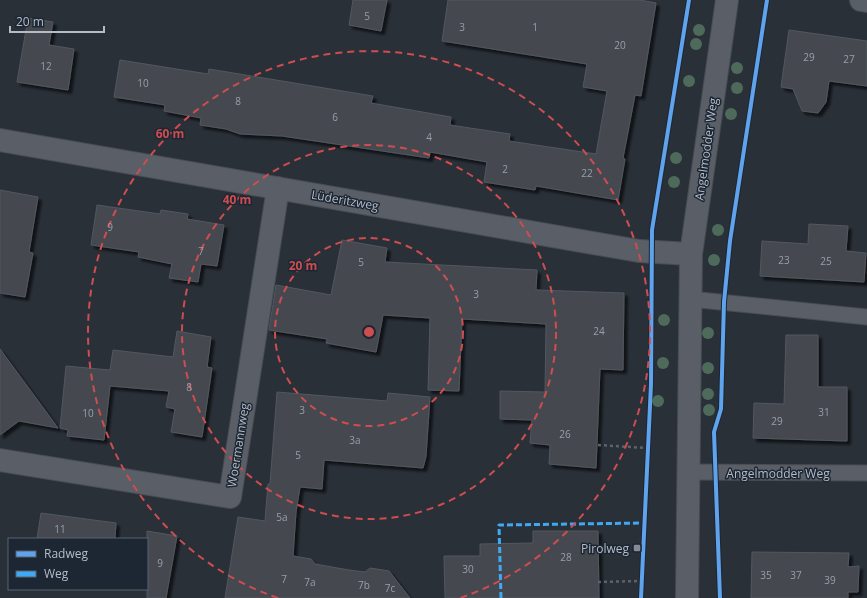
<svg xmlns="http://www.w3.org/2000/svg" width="867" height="598" font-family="'Open Sans',sans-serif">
  <defs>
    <filter id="shadow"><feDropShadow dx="3.5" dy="3.5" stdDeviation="1" flood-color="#0009"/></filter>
  </defs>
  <rect width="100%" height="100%" fill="#2a3038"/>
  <!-- building -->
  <path fill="#444950" stroke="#52575f" filter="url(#shadow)" d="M353,0H387L381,31L349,25Z
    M448,0H640L656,3L641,96L635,95L623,158L625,159L618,200L536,186L535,190L484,182L487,162L430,152L429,158L282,136L240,134L226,129L200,125L201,118L164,111L165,105L114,97L120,60L208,74L209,69L373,96L371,103L451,117L450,125L510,134L509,141L596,154L607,91L583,87L587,64L442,41Z
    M28,18L53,22L49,45L74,49L68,90L17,82Z
    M789,30L867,41V86L829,81L826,102L818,113L802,111L793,89L781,87Z
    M0,190L38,197L29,252L33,253L25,297L0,293Z
    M97,205L160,214L161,210L188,214L187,219L224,225L217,266L201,264L198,282L169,278L172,264L138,257L139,252L91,245Z
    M809,224L848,226L846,251L866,253L864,282L760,276L762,241L808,244Z
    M342,240L387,248L385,262L537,270L536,290L624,293L623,370L600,369L596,468L549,464L550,445L530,443L532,420L500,419V391L545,392L546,324L462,319L459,391L428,390L430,318L383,315L376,352L326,343L327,339L269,330L276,285L331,295Z
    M177,331L211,337L207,367L212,368L202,437L171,432L175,409L166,407L169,391L110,386L104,440L67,436L68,430L60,428L66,366L110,370L113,350L173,357Z
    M786,335H818V387H847V441L753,438L754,403L784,404Z
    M0,349L58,428L19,421L0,435Z
    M277,392L387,401L388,393L430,397L426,456L423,468L324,460L322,489L300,487L296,512L293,556L311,559L315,564L349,570L365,572L370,568L389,571L410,598H225L238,517L265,521L268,484H270Z
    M41,513L116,523L115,539H37Z
    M147,531L177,536L166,598H147Z
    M533,531H598L599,598H445L444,556H480V544L533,543Z
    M752,552L849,553L848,567L859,566L858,592H848V598H751Z"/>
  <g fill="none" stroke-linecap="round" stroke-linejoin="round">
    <!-- service casing -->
    <g stroke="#484c53" stroke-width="17">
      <path id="service" d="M690,299L867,317
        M689,472L867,473"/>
    </g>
    <!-- minor casing -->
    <g stroke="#484c53" stroke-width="24">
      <path id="minor" d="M861,0L867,1
        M0,140L639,251L691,254
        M0,460L230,497L278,188"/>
    </g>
    <!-- tertiary casing -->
    <g stroke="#484c53" stroke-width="24">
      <path id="tertiary" d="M687,598L691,254L727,0"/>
    </g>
    <!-- path -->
    <path stroke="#5d636a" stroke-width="2.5" stroke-dasharray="3 3" stroke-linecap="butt" d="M598,445L647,448
      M598,582L641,581"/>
    <!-- service -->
    <use href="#service" stroke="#5a5e66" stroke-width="15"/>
    <!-- minor -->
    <use href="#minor" stroke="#5a5e66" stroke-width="22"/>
    <!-- tertiary -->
    <use href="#tertiary" stroke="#5a5e66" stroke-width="22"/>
    <!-- quiet -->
    <path stroke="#3fa9f5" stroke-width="3" stroke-dasharray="6 3" stroke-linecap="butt" d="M501,598L499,525L644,523"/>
    <!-- cycleway casing -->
    <g stroke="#1d2633" stroke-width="6">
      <path id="cycleway" d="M641,598L651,384L652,230L689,0
        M720,598L714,432L721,409L724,302L730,241L767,0"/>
    </g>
    <!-- cycleway -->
    <use href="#cycleway" stroke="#60a3ed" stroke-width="4"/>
  </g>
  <!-- trees -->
  <g fill="#4e6a5a">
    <circle cx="699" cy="30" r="6"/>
    <circle cx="696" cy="44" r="6"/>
    <circle cx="737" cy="68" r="6"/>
    <circle cx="689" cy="81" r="6"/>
    <circle cx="737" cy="88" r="6"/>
    <circle cx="731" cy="114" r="6"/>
    <circle cx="676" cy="158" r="6"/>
    <circle cx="674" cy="182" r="6"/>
    <circle cx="718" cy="230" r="6"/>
    <circle cx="714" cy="260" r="6"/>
    <circle cx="664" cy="320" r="6"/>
    <circle cx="708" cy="333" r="6"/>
    <circle cx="663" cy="363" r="6"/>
    <circle cx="708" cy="368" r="6"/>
    <circle cx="708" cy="394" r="6"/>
    <circle cx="658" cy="401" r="6"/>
    <circle cx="709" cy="410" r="6"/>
  </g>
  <!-- distance rings -->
  <g fill="none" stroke="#ce4d50" stroke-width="2" stroke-dasharray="7 5">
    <circle cx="369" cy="332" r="94"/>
    <circle cx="369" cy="332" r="187"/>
    <path d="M278 598A281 281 0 1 1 460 598"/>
  </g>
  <!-- markers -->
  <rect fill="#848b96" stroke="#1d2633" stroke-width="1.5" x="633" y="544" width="8" height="8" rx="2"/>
  <g text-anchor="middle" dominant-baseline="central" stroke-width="3" stroke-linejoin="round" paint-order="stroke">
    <!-- number labels -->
    <g font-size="10" fill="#989fab">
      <text x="367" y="16">5</text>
      <text x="462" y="27">3</text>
      <text x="535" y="27">1</text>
      <text x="620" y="45">20</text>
      <text x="809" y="57">29</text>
      <text x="849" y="59">27</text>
      <text x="46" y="66">12</text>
      <text x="143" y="83">10</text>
      <text x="238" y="101">8</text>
      <text x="335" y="117">6</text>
      <text x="429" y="137">4</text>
      <text x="505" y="169">2</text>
      <text x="587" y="173">22</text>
      <text x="110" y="227">9</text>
      <text x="201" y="251">7</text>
      <text x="784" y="260">23</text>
      <text x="826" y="261">25</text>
      <text x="361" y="262">5</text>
      <text x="476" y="294">3</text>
      <text x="599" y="331">24</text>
      <text x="189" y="387">8</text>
      <text x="302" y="410">3</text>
      <text x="824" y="412">31</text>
      <text x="88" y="413">10</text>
      <text x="777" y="421">29</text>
      <text x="565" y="434">26</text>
      <text x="355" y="440">3a</text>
      <text x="298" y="455">5</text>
      <text x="282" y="517">5a</text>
      <text x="60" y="529">11</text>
      <text x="566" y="557">28</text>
      <text x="160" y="563">9</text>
      <text x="468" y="569">30</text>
      <text x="766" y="575">35</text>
      <text x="796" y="575">37</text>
      <text x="284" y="579">7</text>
      <text x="830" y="580">39</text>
      <text x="310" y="582">7a</text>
      <text x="364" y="585">7b</text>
      <text x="390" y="588">7c</text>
    </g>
    <!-- street labels -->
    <g font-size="12" fill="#b4bcc9" stroke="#1d2633">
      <text transform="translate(706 149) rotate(-82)">Angelmodder Weg</text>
      <text transform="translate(345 200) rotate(10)">Lüderitzweg</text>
      <text transform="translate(238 445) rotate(-81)">Woermannweg</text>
      <text x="778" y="473">Angelmodder Weg</text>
    </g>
    <!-- poi labels -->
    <g font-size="12" fill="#b4bcc9" stroke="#1d2633" text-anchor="end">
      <text x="629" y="548">Pirolweg</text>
    </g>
  </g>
  <circle cx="369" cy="332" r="6" fill="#ce4d50" stroke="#1d2633" stroke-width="2"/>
  <g font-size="12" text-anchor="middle" font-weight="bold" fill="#ce4d50" stroke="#1d2633" stroke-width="3" stroke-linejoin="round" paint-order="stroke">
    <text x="170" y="138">60 m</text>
    <text x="237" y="204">40 m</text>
    <text x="303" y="270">20 m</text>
  </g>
  <!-- legend -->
  <rect x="8" y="538" width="140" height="52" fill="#1d2633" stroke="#59626f"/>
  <rect x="16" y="551" width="20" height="6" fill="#60a3ed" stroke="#59626f"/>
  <text x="44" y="558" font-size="12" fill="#b4bcc9">Radweg</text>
  <rect x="16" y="571" width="20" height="6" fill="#3fa9f5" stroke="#59626f"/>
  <text x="44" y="578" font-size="12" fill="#b4bcc9">Weg</text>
  <!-- scale -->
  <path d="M10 26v6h94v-6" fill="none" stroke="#b4bcc9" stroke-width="2"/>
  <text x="16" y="26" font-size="12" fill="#b4bcc9" stroke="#1d2633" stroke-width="3" paint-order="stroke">20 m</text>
</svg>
